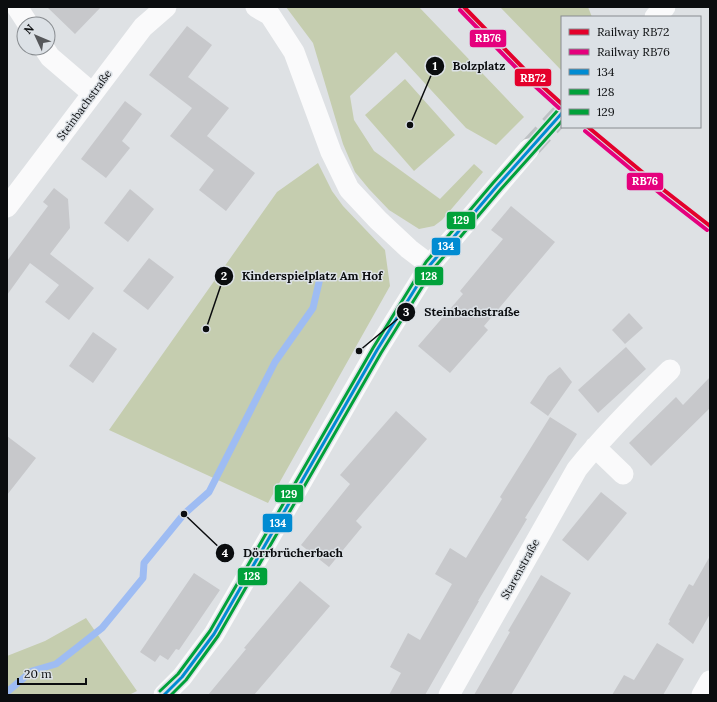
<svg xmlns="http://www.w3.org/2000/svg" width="717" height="702" font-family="Lora,serif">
  <rect width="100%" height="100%" fill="#dee1e4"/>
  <!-- green -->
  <path fill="#c5cdaf" d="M286,7H419L524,117L496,145L466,128L396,52L350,96L354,120L374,151L440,199L474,164L483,172L442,220L434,226L419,229L389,210L369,189L355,172L343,144L313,43Z
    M500,7H588L592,17H562V71Z
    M405,79L455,135L414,171L365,115Z
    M318,163L332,191L343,206L385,250L390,286L268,503L109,430L277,192Z
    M86,618L137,691L129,695H7V656L45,641Z"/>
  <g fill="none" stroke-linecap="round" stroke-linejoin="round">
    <!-- stream -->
    <path stroke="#9ebcf3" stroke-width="7" d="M7,692L32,671L56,664L102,628L143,578L144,563L184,514L209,492L275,362L313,308L320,278"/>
  </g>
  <!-- building -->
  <path fill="#c7c8cb" d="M47,7H101L75,34Z
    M187,26L212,45L188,77L229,108L207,136L255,173L226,211L199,190L214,170L170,136L192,108L149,75Z
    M125,101L142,114L122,141L130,148L106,178L81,159Z
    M54,188L68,199L70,228L50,254L94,288L69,320L45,302L59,285L30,263L7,295V261L48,206L43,202Z
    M130,189L154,209L128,242L104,223Z
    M511,206L555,242L484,326L488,330L450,373L418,346L463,294L460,291L503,239L491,230Z
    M149,258L174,277L148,310L123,291Z
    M629,313L643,328L625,344L612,330Z
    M93,332L117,349L93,383L69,366Z
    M626,347L646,369L598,413L578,390Z
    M560,367L572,382L548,416L530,403L548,376Z
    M710,377V408L651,466L629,443L676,397L683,405Z
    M396,411L427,439L356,521L362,527L329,567L301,545L350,484L340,475Z
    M550,417L577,434L525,518L527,519L478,601H479L425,695H389L401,673L390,667L408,633L420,640L452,584L435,574L450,548L466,558L502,499L500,497Z
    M7,436L36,458L7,495Z
    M601,492L627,513L588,561L562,540Z
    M710,556V614L693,644L668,624L670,621L669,620L689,584L693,586Z
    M194,573L220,590L179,650L176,649L168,660L160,655L155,662L140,652Z
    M541,575L571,593L511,695H474L510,632L508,631Z
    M300,581L330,606L254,695H208L246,649L244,648Z
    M657,643L684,659L663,695H612L624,675L634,680Z"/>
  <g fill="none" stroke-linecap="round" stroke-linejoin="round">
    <!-- street-tunnel -->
    <path stroke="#bec1c4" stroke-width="21" stroke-dasharray="21 10" stroke-linecap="butt" d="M529,149L562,113"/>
    <!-- street -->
    <path stroke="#fafafb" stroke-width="21" d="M17,7L28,24
      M256,7L270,15L294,52L331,152L349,189L378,220L409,249L430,265
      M655,17L665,7
      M44,48L50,57L92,93
      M7,207L143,27L166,7
      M595,447L623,474
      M164,695L182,677L214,634L377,350L430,265L529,149
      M449,695L577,469C605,434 637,402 670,370
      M702,695L710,681"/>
    <!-- bus-1 casing -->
    <g stroke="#dce1e6" stroke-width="6">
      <path id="bus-1" d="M164,695L182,677L214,634L377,350L430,265L497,186L562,113"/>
    </g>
    <!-- bus-2 casing -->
    <g stroke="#dce1e6" stroke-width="6">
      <path id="bus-2" d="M171,695L186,680L218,636L381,353L434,268L501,189L562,121"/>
    </g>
    <!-- bus-3 casing -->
    <g stroke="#dce1e6" stroke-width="6">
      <path id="bus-3" d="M160,691L178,674L210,631L373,348L426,262L493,183L558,110"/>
    </g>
    <!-- bus-1 -->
    <use href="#bus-1" stroke="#008bd2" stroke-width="3"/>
    <!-- bus-2 -->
    <use href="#bus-2" stroke="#00a13a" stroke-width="3"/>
    <!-- bus-3 -->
    <use href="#bus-3" stroke="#00a13a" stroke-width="3"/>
    <!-- rail-1 casing -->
    <g stroke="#dce1e6" stroke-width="7">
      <path id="rail-1" d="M464,7L530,75L562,104
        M588,127L665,191L710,226"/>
    </g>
    <!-- rail-2 casing -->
    <g stroke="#dce1e6" stroke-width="7">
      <path id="rail-2" d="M460,10L526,78L559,108
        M585,131L662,195L707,230"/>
    </g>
    <!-- rail-1 -->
    <use href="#rail-1" stroke="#e4002b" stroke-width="4"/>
    <!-- rail-2 -->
    <use href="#rail-2" stroke="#e5007d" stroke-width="4"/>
  </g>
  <g text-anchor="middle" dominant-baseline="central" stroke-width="3" stroke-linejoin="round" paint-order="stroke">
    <!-- street labels -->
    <g font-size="11" fill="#0b0d0f" stroke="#dce1e6">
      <text transform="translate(84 105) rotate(-54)">Steinbachstraße</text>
      <text transform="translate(520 569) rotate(-61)">Starenstraße</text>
    </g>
  </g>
  <!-- callouts -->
  <path fill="none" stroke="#0b0d0f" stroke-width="1.5" d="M410 125L435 66M206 329L224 276M359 351L406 312M184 514L225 553"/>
  <g fill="#0b0d0f" stroke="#dce1e6" stroke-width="1.5">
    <circle cx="410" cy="125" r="4"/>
    <circle cx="206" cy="329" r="4"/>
    <circle cx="359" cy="351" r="4"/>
    <circle cx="184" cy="514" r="4"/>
    <circle cx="435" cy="66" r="10"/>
    <circle cx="224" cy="276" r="10"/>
    <circle cx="406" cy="312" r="10"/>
    <circle cx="225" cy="553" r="10"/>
  </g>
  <g font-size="12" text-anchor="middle" font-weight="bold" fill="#fff">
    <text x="435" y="70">1</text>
    <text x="224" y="280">2</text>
    <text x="406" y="316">3</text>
    <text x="225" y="557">4</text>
  </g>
  <g font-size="12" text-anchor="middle" font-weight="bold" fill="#0b0d0f" stroke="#dce1e6" stroke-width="3" stroke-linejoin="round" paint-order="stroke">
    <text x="479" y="70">Bolzplatz</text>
    <text x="312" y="280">Kinderspielplatz Am Hof</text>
    <text x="472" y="316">Steinbachstraße</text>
    <text x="293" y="557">Dörrbrücherbach</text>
  </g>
  <g stroke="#dce1e6" stroke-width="1.5">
    <rect x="469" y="29" width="38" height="19" rx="4" fill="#e5007d"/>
    <rect x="514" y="68" width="38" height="19" rx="4" fill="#e4002b"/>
    <rect x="626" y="172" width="38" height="19" rx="4" fill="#e5007d"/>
    <rect x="446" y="211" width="30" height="19" rx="4" fill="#00a13a"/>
    <rect x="431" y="237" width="30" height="19" rx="4" fill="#008bd2"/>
    <rect x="414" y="266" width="30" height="20" rx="4" fill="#00a13a"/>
    <rect x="274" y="484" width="30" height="19" rx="4" fill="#00a13a"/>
    <rect x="262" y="513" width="31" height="20" rx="4" fill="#008bd2"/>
    <rect x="237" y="567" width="31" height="19" rx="4" fill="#00a13a"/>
  </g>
  <g font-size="11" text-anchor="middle" font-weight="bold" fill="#fff">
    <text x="488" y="42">RB76</text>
    <text x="533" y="82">RB72</text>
    <text x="645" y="185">RB76</text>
    <text x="461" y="224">129</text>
    <text x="446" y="250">134</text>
    <text x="429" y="280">128</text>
    <text x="289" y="498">129</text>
    <text x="278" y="527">134</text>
    <text x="252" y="580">128</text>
  </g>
  <!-- border -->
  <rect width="717" height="702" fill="none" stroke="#0b0d0f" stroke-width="16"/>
  <!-- legend -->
  <rect x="561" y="16" width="140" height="112" fill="#dce1e6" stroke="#888c90"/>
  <rect x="569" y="29" width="20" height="6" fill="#e4002b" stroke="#888c90"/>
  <text x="597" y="36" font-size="12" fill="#0b0d0f">Railway RB72</text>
  <rect x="569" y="49" width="20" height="6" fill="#e5007d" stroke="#888c90"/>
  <text x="597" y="56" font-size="12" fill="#0b0d0f">Railway RB76</text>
  <rect x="569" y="69" width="20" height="6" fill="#008bd2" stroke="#888c90"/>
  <text x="597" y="76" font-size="12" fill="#0b0d0f">134</text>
  <rect x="569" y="89" width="20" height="6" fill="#00a13a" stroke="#888c90"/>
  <text x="597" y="96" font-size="12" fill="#0b0d0f">128</text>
  <rect x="569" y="109" width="20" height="6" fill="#00a13a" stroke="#888c90"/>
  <text x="597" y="116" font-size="12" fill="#0b0d0f">129</text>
  <!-- north arrow -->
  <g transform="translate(36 36) rotate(314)"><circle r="19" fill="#dce1e6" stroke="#888c90"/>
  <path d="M0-3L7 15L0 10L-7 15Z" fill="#55575a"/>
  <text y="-6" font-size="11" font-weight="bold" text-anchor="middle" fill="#0b0d0f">N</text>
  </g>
  <!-- scale -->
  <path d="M18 678v6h68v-6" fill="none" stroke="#0b0d0f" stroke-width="2"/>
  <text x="24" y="678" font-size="12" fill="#0b0d0f" stroke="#dce1e6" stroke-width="3" paint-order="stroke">20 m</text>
</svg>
